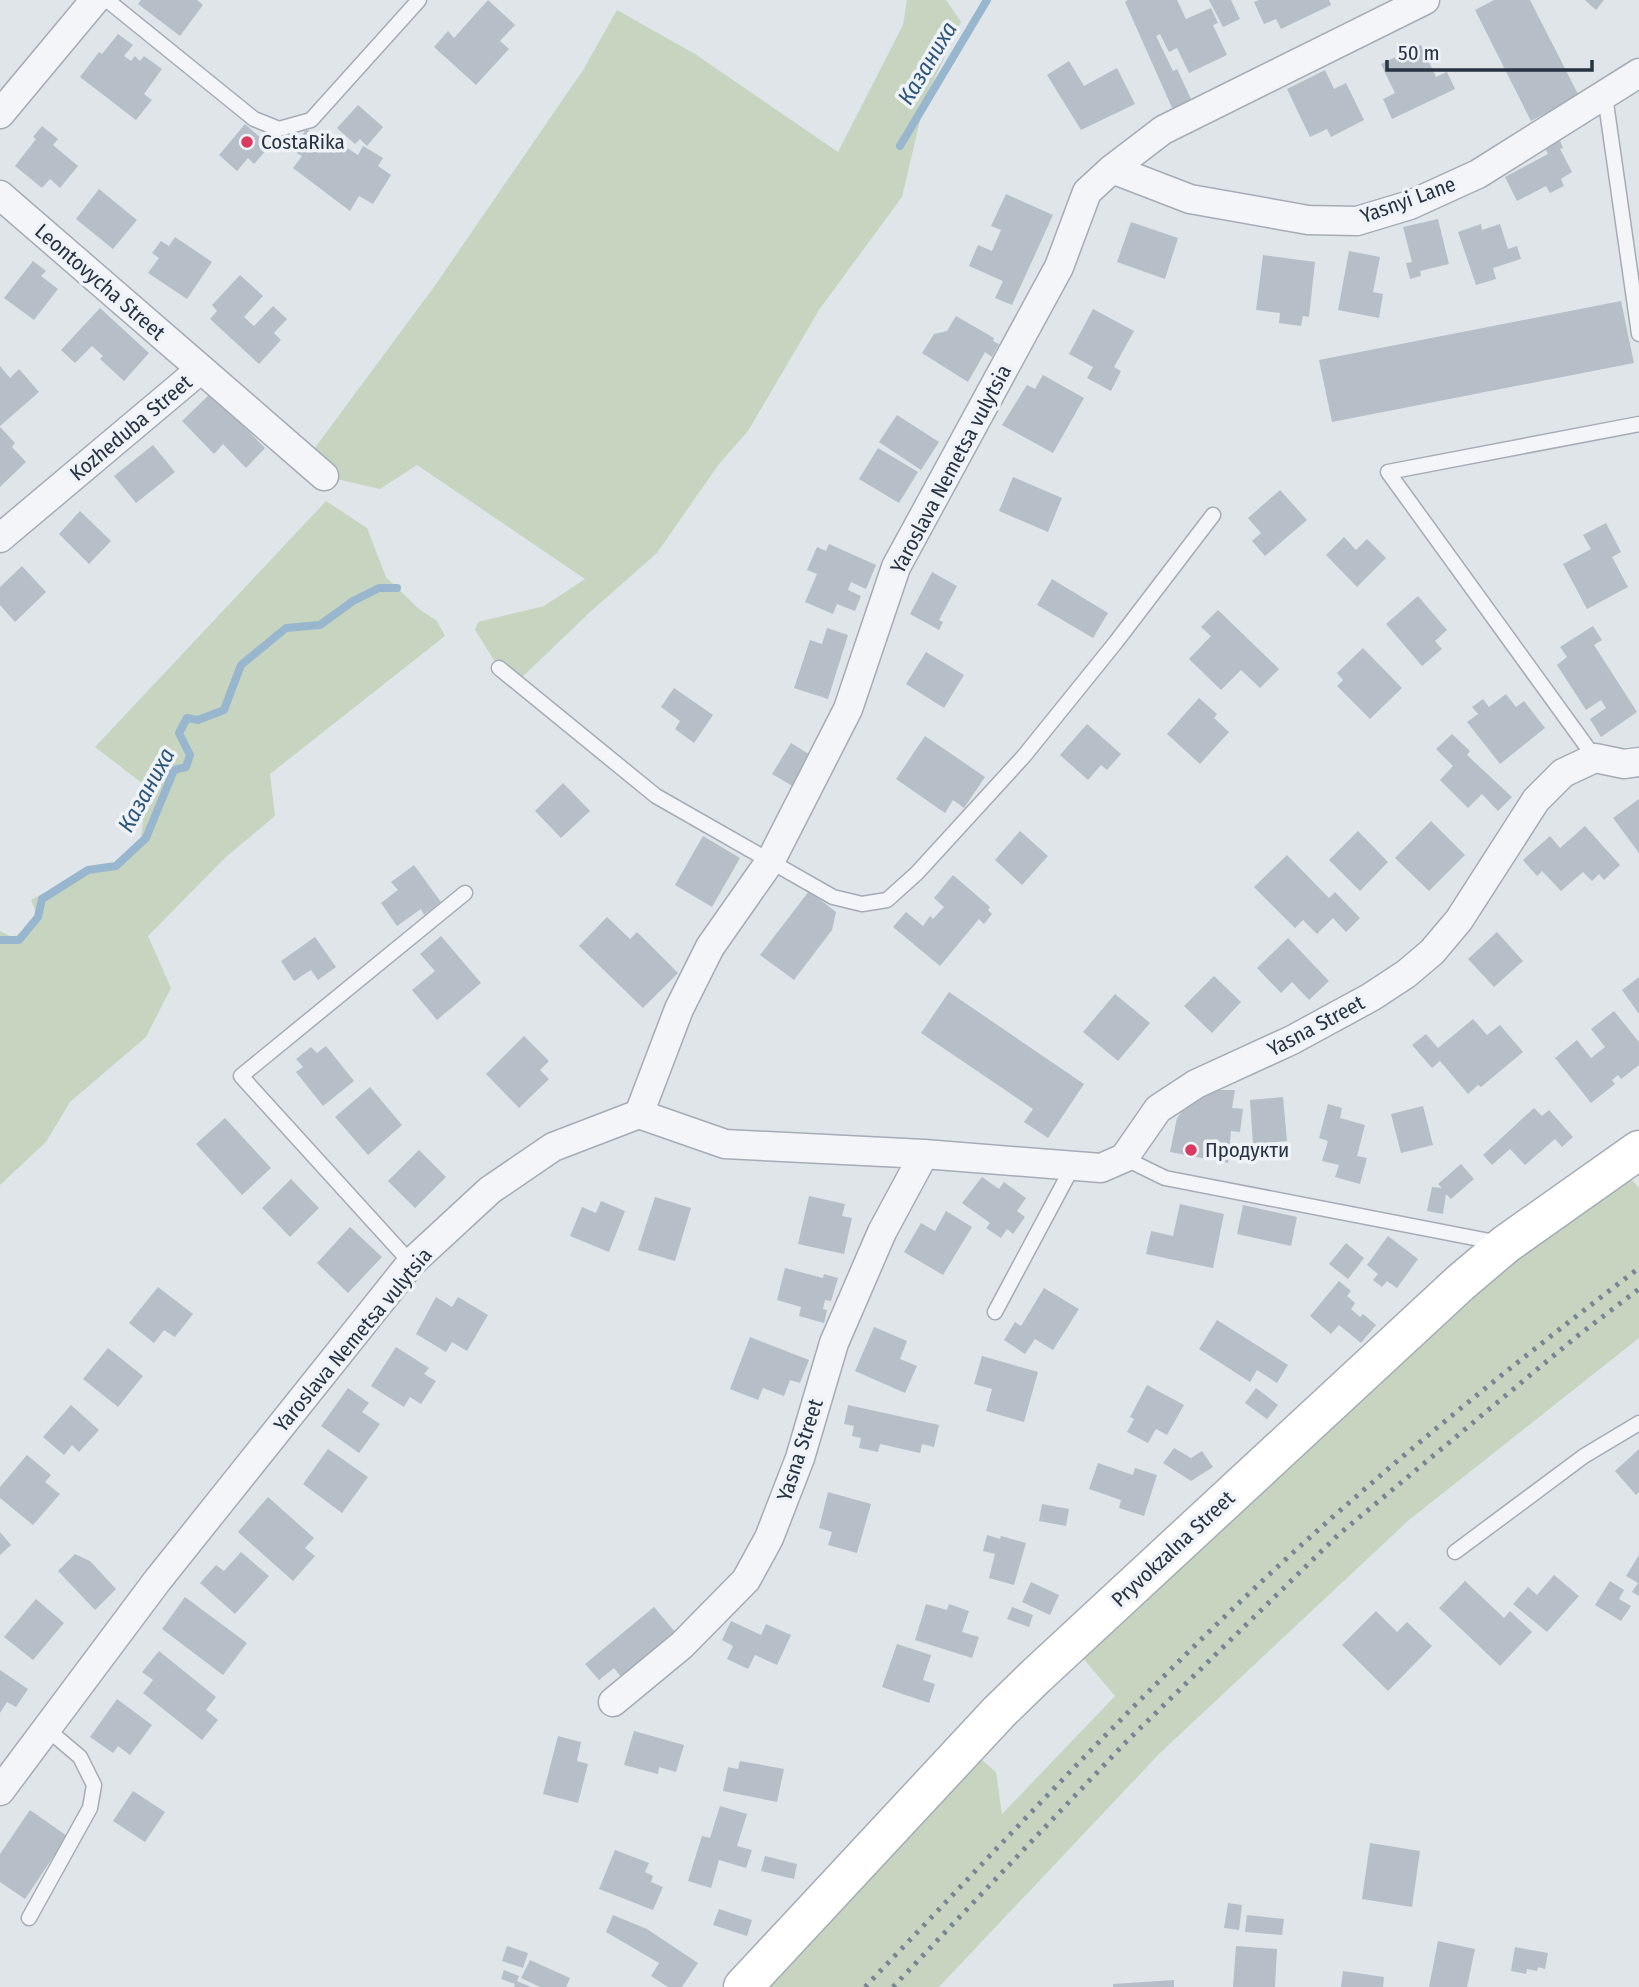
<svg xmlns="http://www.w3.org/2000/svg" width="1639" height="1987" font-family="'Fira Sans Condensed',sans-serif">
  <rect width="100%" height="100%" fill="#e0e5ea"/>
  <!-- green -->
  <path fill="#c7d5c0" d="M907,0H946L961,22L925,99L902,197L819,310L748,431L719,464L657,553L589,613L516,683L499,668L475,630L478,622L544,606L585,579L417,465L380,489L324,476L306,460L436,284L583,70L617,10L695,54L838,152L903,25Z
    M326,501L367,528L386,577L419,609L437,621L445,636L270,774L275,816L226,857L148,936L171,988L146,1037L70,1102L46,1142L0,1185V931L14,938L38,917L31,900L97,865L116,866L141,838L147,787L95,747Z
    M1618,1164L1639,1188V1338L1409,1520L1160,1753L939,1987H743L966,1746L996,1772L1002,1814L1115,1696L1071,1644Z"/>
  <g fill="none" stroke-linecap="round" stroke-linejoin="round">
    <!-- stream -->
    <path stroke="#98b6cd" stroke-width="8" d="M900,146L987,0
      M0,940H19L38,917L42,899L88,870L116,866L146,838L174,770L186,767L190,755L179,733L187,718L198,720L224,710L241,665L286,628L320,625L353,601L379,588H397"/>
  </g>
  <!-- building -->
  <path fill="#b6bec8" d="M141,0H197L203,5L180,36L138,4Z
    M488,0L515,25L500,41L509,49L476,85L434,47L448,31L454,38Z
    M1128,0H1177L1186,19L1211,8L1218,23L1213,25L1227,55L1189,73L1177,48L1169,52L1160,34L1156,36L1173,71L1177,69L1192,101L1173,110L1125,2Z
    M1209,0H1231L1240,19L1223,27Z
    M1259,0H1329L1331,5L1281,29L1276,19L1264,24L1254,2Z
    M1494,0H1530L1579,96L1531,121L1475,10Z
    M1585,0H1604L1596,10Z
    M118,34L133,45L124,56L131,61L135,56L140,61L144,56L162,69L144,94L152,100L136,120L80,77L99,52L102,54Z
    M1421,45L1436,77L1447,72L1455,89L1392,119L1383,99L1395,93L1381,64Z
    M1069,61L1084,86L1117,68L1135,104L1081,130L1047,75Z
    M1325,70L1334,89L1346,83L1364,120L1331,137L1327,129L1310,137L1287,89Z
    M358,105L383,127L367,146L360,139L355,144L337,128Z
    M245,124L270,146L254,164L248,158L237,171L219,155Z
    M42,126L58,139L53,145L78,166L60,188L50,179L42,188L15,166L36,139L33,137Z
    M306,129L327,142L330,137L358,155L363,146L383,158L378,166L391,175L373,204L359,196L350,211L293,168L302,156L293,151Z
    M1558,136L1563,148L1560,149L1572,172L1561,179L1564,186L1550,193L1546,186L1517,201L1505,177L1548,154L1543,144Z
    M99,189L137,220L113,249L76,219Z
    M1006,194L1053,215L1012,305L995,298L1003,281L969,266L978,245L992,251L1001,230L991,226Z
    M1438,219L1449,264L1420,271L1421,276L1410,279L1406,263L1412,262L1403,227Z
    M1131,222L1178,238L1165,279L1117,262Z
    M1481,224L1482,230L1500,224L1508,249L1517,246L1521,259L1493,268L1496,279L1476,285L1458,232Z
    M175,237L212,262L187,299L148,273L159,258L152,253L161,241L169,246Z
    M1349,251L1380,257L1373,292L1383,294L1379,318L1338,310Z
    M1263,255L1315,262L1309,317L1303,316L1301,326L1279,323L1280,313L1256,310Z
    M33,261L46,271L41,276L58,289L34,320L4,298Z
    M240,275L263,296L244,317L254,326L273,306L287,319L274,333L281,340L259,364L210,319L217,311L212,305Z
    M1621,301L1634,363L1332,422L1319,360Z
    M100,308L149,353L124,381L100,359L103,356L92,346L75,363L61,350Z
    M1093,309L1134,331L1114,367L1121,371L1111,391L1087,378L1093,367L1069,354Z
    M956,316L994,338L993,341L999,344L992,357L985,352L968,382L922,353L934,334L947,331Z
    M0,366L10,378L19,369L39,392L0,426Z
    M1043,375L1084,398L1053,453L1002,425L1027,385L1035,389Z
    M211,393L265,448L246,468L223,444L214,454L182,421Z
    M897,415L939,442L921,470L879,442Z
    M0,427L15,443L12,447L26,462L0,487Z
    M153,445L175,472L136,503L114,476Z
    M878,448L918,472L899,503L859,479Z
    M1013,477L1062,498L1048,532L999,511Z
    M1280,490L1307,520L1265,556L1252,541L1261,533L1248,518Z
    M80,511L111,541L89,564L59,534Z
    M1606,523L1621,552L1612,557L1628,587L1587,609L1563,564L1591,549L1583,535Z
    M1344,537L1356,550L1367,539L1386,558L1357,587L1326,555Z
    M829,544L876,565L866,589L851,582L848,590L861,596L855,611L837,604L833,614L805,602L817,574L807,570L817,547L826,551Z
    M22,566L46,592L15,622L0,605V587Z
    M932,572L957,586L939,620L943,622L939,630L910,614Z
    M1052,579L1108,613L1093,638L1037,605Z
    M1418,596L1447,630L1435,641L1442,649L1422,666L1386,624Z
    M1218,610L1279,669L1260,688L1241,670L1221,690L1189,659L1211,636L1201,627Z
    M1593,626L1602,640L1594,645L1637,712L1601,737L1590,719L1606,708L1601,700L1586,710L1557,665L1567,657L1560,647Z
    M827,628L848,635L828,699L794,688L810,640L822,644Z
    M1363,648L1402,688L1370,719L1337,686L1343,680L1337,673Z
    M926,652L964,675L944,708L906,684Z
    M674,688L713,715L694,743L675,729L680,721L661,707Z
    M1506,694L1516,707L1524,701L1545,728L1500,764L1467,722L1478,714L1472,707L1483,699L1489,707Z
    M1199,698L1217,714L1214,718L1229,732L1200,764L1167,734Z
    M1087,724L1121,754L1107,770L1101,765L1088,780L1060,755Z
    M1452,734L1470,751L1467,755L1512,797L1498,811L1482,794L1468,808L1440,780L1453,766L1436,749Z
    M925,736L985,777L964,808L953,800L945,813L896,779Z
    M791,743L812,756L794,787L772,774Z
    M563,783L590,811L561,838L535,811Z
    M1639,799V853L1613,818Z
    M1431,821L1465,855L1429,891L1395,858Z
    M1585,826L1620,865L1604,880L1599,874L1592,881L1583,872L1561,891L1542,871L1537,876L1523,860L1550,836L1560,848Z
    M1020,831L1048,856L1022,885L995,860Z
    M1358,831L1388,862L1360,891L1329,860Z
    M703,836L740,858L712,907L675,885Z
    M1287,855L1329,898L1335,892L1360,918L1346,932L1333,918L1317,934L1303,920L1295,928L1254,887Z
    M414,865L441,902L424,915L421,909L397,926L381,903L398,890L391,882Z
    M953,875L990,907L988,910L992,914L984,924L979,919L940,966L893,927L906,912L923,926L930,916L933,919L944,907L934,898Z
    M809,891L836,912L832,930L794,980L760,955Z
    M607,917L630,939L637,932L678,973L643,1008L579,946Z
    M1497,932L1523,961L1494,987L1468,959Z
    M441,936L481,983L437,1020L412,990L435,971L420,954Z
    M315,937L336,967L318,980L311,970L294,981L281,961Z
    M1288,938L1329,981L1309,1000L1292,982L1281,993L1257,968Z
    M1214,976L1241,1002L1212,1033L1184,1006Z
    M1639,977V1014L1622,990Z
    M949,992L1084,1084L1048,1138L1024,1122L1033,1109L921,1033Z
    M1115,994L1150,1023L1118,1061L1083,1032Z
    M1614,1011L1639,1042V1065L1621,1079L1618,1075L1612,1080L1615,1084L1591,1103L1555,1058L1577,1040L1591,1058L1605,1047L1591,1029Z
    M1473,1019L1487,1035L1500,1025L1523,1052L1481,1087L1478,1085L1468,1094L1440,1061L1432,1068L1412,1045L1426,1034L1438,1048Z
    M524,1036L549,1061L540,1070L549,1079L519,1108L486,1074Z
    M326,1046L354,1081L323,1106L296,1072L303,1067L296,1059L311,1047L317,1053Z
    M1218,1085L1220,1090H1235L1232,1108L1243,1109L1240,1132L1231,1131L1228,1163L1170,1152L1177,1118L1188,1103Z
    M370,1087L402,1125L368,1155L335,1117Z
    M1283,1097L1287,1141L1253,1144L1250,1100Z
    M1328,1104L1342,1108L1340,1118L1365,1125L1357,1156L1367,1158L1360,1184L1335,1177L1339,1165L1322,1161L1328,1141L1319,1138Z
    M1423,1106L1433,1145L1401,1153L1391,1114Z
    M1534,1108L1542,1116L1549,1110L1573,1137L1562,1147L1555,1139L1525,1165L1510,1149L1492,1165L1483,1155Z
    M225,1118L271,1168L242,1195L196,1144Z
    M419,1150L446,1177L415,1208L388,1181Z
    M1461,1164L1474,1179L1451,1199L1446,1194L1443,1214L1427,1211L1432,1187L1442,1188L1438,1184Z
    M982,1177L999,1189L1004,1182L1026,1198L1017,1211L1025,1217L1013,1234L1007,1229L1001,1238L986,1228L990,1223L962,1203Z
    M291,1179L319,1208L290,1237L262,1208Z
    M809,1196L845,1204L842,1216L852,1218L844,1254L798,1244Z
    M655,1197L691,1208L675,1261L638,1250Z
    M601,1201L625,1211L609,1252L570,1236L582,1207L596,1213Z
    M1180,1204L1224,1214L1213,1268L1146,1254L1151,1231L1173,1236Z
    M1243,1205L1297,1217L1291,1246L1237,1234Z
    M946,1211L972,1227L943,1275L904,1252L921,1223L935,1231Z
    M350,1227L382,1257L348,1293L317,1263Z
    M1388,1236L1418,1259L1397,1288L1387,1281L1382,1287L1373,1280L1378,1274L1367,1265Z
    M1346,1243L1364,1258L1348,1279L1329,1264Z
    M785,1268L823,1278L824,1274L838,1278L831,1301L825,1300L823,1309L827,1310L824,1323L799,1316L801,1307L777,1300Z
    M1339,1281L1351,1291L1347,1296L1355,1303L1351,1309L1360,1317L1363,1314L1376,1325L1361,1343L1339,1325L1331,1334L1310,1316Z
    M158,1287L193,1314L175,1337L164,1330L154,1343L129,1323Z
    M1044,1288L1079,1309L1053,1350L1035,1339L1025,1354L1004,1340L1015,1322L1021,1326Z
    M436,1297L452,1307L458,1297L488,1315L467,1351L452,1342L446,1352L416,1334Z
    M1217,1320L1288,1365L1277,1383L1257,1370L1250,1382L1199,1349Z
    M874,1327L907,1341L900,1359L917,1366L905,1393L855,1371Z
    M750,1337L809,1360L800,1383L790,1380L784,1396L763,1388L758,1400L730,1389Z
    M396,1347L429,1368L424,1374L436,1381L421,1404L410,1397L404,1407L371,1386Z
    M108,1348L143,1376L118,1407L83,1379Z
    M982,1356L1038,1372L1024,1422L986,1411L992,1389L974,1384Z
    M1147,1385L1184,1405L1167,1435L1156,1429L1148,1443L1127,1432L1134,1419L1130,1417Z
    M348,1388L369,1403L362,1412L380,1424L359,1453L321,1426Z
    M1256,1388L1278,1405L1267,1419L1245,1403Z
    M71,1405L99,1430L79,1452L72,1445L64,1455L43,1437Z
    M848,1405L939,1425L934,1447L922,1444L920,1453L880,1444L878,1452L859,1448L861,1438L852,1436L854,1426L844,1424Z
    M1174,1448L1191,1458L1202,1451L1213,1467L1191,1481L1163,1463Z
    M328,1449L368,1477L342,1513L303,1484Z
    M1639,1449V1492L1636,1495L1615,1471Z
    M27,1455L51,1475L45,1482L60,1494L33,1525L0,1498V1487Z
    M1098,1463L1133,1475L1135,1468L1157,1475L1144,1516L1119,1508L1121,1500L1089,1489Z
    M828,1492L871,1504L857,1553L828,1545L832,1532L819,1528Z
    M268,1497L314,1538L305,1548L315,1556L293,1581L238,1532Z
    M1042,1504L1069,1509L1066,1526L1039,1521Z
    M0,1532L11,1545L0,1555Z
    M987,1535L1000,1539L1001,1536L1026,1543L1014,1585L989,1578L995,1554L983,1551Z
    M241,1552L269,1576L235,1614L200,1583L216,1565L224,1571Z
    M75,1554L90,1561L116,1589L95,1610L58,1571Z
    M1639,1555V1596L1632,1592L1638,1583L1626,1576Z
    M1554,1575L1579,1596L1547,1632L1513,1604L1528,1587L1537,1595Z
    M1465,1581L1504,1618L1510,1611L1532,1632L1500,1666L1439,1608Z
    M1610,1581L1624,1590L1619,1599L1631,1606L1621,1621L1595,1605Z
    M1031,1582L1059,1595L1050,1615L1022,1602Z
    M185,1597L247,1643L223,1675L162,1629Z
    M36,1599L64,1623L33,1660L4,1637Z
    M926,1604L947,1610L949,1604L969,1611L962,1632L979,1637L972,1658L915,1640Z
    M654,1607L676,1633L622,1678L614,1668L599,1680L585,1664Z
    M1012,1607L1033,1615L1029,1627L1007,1619Z
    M1376,1611L1397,1632L1407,1622L1432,1646L1388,1691L1342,1645Z
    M731,1621L761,1635L766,1624L791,1635L777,1665L755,1655L748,1669L727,1659L733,1646L722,1640Z
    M897,1644L931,1655L923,1680L935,1684L929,1703L882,1687Z
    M159,1651L216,1697L206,1710L218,1720L202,1740L143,1693L153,1680L142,1672Z
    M0,1670L28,1689L16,1707L7,1702L0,1713Z
    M117,1699L152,1725L130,1755L118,1746L113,1753L90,1737Z
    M634,1731L684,1745L676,1772L659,1767L658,1774L624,1765Z
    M558,1736L581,1742L577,1761L588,1764L578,1803L543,1794Z
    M740,1761L784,1769L777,1802L723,1791L728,1767L738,1769Z
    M133,1791L165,1812L145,1842L113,1821Z
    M720,1806L747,1814L737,1846L752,1850L746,1868L719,1860L711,1888L688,1881L702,1836L710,1838Z
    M30,1810L67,1836L25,1899L0,1882V1854Z
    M1370,1843L1420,1851L1412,1907L1362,1899Z
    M615,1850L649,1863L645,1872L653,1876L651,1882L663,1887L653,1910L599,1889Z
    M765,1856L797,1864L794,1879L761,1871Z
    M1228,1903L1242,1905L1239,1930L1224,1928Z
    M719,1909L752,1920L747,1936L713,1925Z
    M613,1915L647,1929L698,1963L682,1987H668L651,1976L659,1963L606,1932Z
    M1247,1915L1284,1919L1282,1935L1245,1932Z
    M1438,1941L1475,1949L1467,1987H1429Z
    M507,1946L528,1953L523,1968L502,1961Z
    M1236,1946L1277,1949L1275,1987H1233Z
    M1515,1947L1548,1953L1545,1969L1538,1967L1537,1971L1527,1969L1526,1974L1511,1971Z
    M530,1960L570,1978L566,1987H540L521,1978Z
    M504,1970L519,1976L517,1981L531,1987H514L515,1984L501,1979Z
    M1343,1971L1384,1977L1383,1987H1341Z
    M1174,1980V1987H1113V1984Z"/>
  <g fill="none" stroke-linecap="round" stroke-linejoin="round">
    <!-- lane casing -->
    <g stroke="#a5acb5" stroke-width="17">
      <path id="lane" d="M107,0L254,119L279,129L311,120L419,0
        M1605,96L1639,334
        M499,668L656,796L833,897L862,904L887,900L917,873L1024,756L1116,642L1213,515
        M1595,758L1388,472L1639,424
        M1124,1158L1165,1178L1500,1243
        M411,1263L241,1076L465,893
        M995,1312L1073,1166
        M1455,1552L1584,1456L1639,1423
        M29,1918L90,1808L94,1785L80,1757L47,1729"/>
    </g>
    <!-- street casing -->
    <g stroke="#a5acb5" stroke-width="31">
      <path id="street" d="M0,114L95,0
        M1112,169L1190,199L1308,220L1357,221L1410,205L1478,174L1639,73
        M0,195L201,369
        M0,538L201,369L324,476
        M639,1114L725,1144L924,1154L1101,1168L1124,1158L1158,1109L1196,1084L1292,1040L1371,997L1406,974L1432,952L1459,920L1536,800L1563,773L1595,758L1624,764L1639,762
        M613,1702L682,1645L746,1580L769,1538L800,1458L834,1343L882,1232L924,1154
        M0,1791L157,1581L411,1263L490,1190L553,1147L639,1114L679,1009L710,947L771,860L848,709L896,567L1059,267L1087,192L1112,169L1163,130L1425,0"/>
    </g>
    <!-- secondary casing -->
    <g stroke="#a5acb5" stroke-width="41">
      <path id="secondary" d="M743,1987L999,1712L1036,1676L1460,1283L1506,1244L1639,1150"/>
    </g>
    <!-- lane -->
    <use href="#lane" stroke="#f3f5f8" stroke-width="14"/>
    <!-- street -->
    <use href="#street" stroke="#f3f5f8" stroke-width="28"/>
    <!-- secondary -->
    <use href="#secondary" stroke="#fff" stroke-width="38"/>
    <!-- rail -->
    <path stroke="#788595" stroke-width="5" stroke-dasharray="3.5 7" stroke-linecap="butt" d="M865,1987C982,1865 1096,1741 1217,1624C1349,1496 1492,1380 1639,1268
      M893,1987L1126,1742L1338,1535L1576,1337L1639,1289"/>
  </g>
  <!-- markers -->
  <g fill="#da3a5f" stroke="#eff3f7" stroke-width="2.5">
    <circle cx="247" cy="142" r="7"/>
    <circle cx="1191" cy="1150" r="7"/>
  </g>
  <g text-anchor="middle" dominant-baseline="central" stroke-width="7" stroke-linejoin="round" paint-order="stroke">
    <!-- poi labels -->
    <g font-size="21" fill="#273343" stroke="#eff3f7" text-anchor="start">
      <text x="261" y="142">CostaRika</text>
      <text x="1205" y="1150">Продукти</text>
    </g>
    <!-- street labels -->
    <g font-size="21" fill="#273343" stroke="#eff3f7">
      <text transform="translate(1408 200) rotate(-20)">Yasnyi Lane</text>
      <text transform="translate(100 282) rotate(41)">Leontovycha Street</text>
      <text transform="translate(131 428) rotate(-40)">Kozheduba Street</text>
      <text transform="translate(951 469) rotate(-62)">Yaroslava Nemetsa vulytsia</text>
      <text transform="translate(1316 1026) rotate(-28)">Yasna Street</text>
      <text transform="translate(353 1340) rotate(-50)">Yaroslava Nemetsa vulytsia</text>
      <text transform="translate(800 1450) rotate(-72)">Yasna Street</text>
      <text transform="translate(1173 1549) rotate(-43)">Pryvokzalna Street</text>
    </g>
    <!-- water labels -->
    <g font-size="23" font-style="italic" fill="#2d567a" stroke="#eff3f7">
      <text transform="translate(927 63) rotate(-59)">Казаниха</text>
      <text transform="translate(146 790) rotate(-61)">Казаниха</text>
    </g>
  </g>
  <!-- scale -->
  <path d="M1387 60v10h205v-10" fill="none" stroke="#273343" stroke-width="3.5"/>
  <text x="1398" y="60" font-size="21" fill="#273343" stroke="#eff3f7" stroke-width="5" paint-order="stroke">50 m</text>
</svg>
